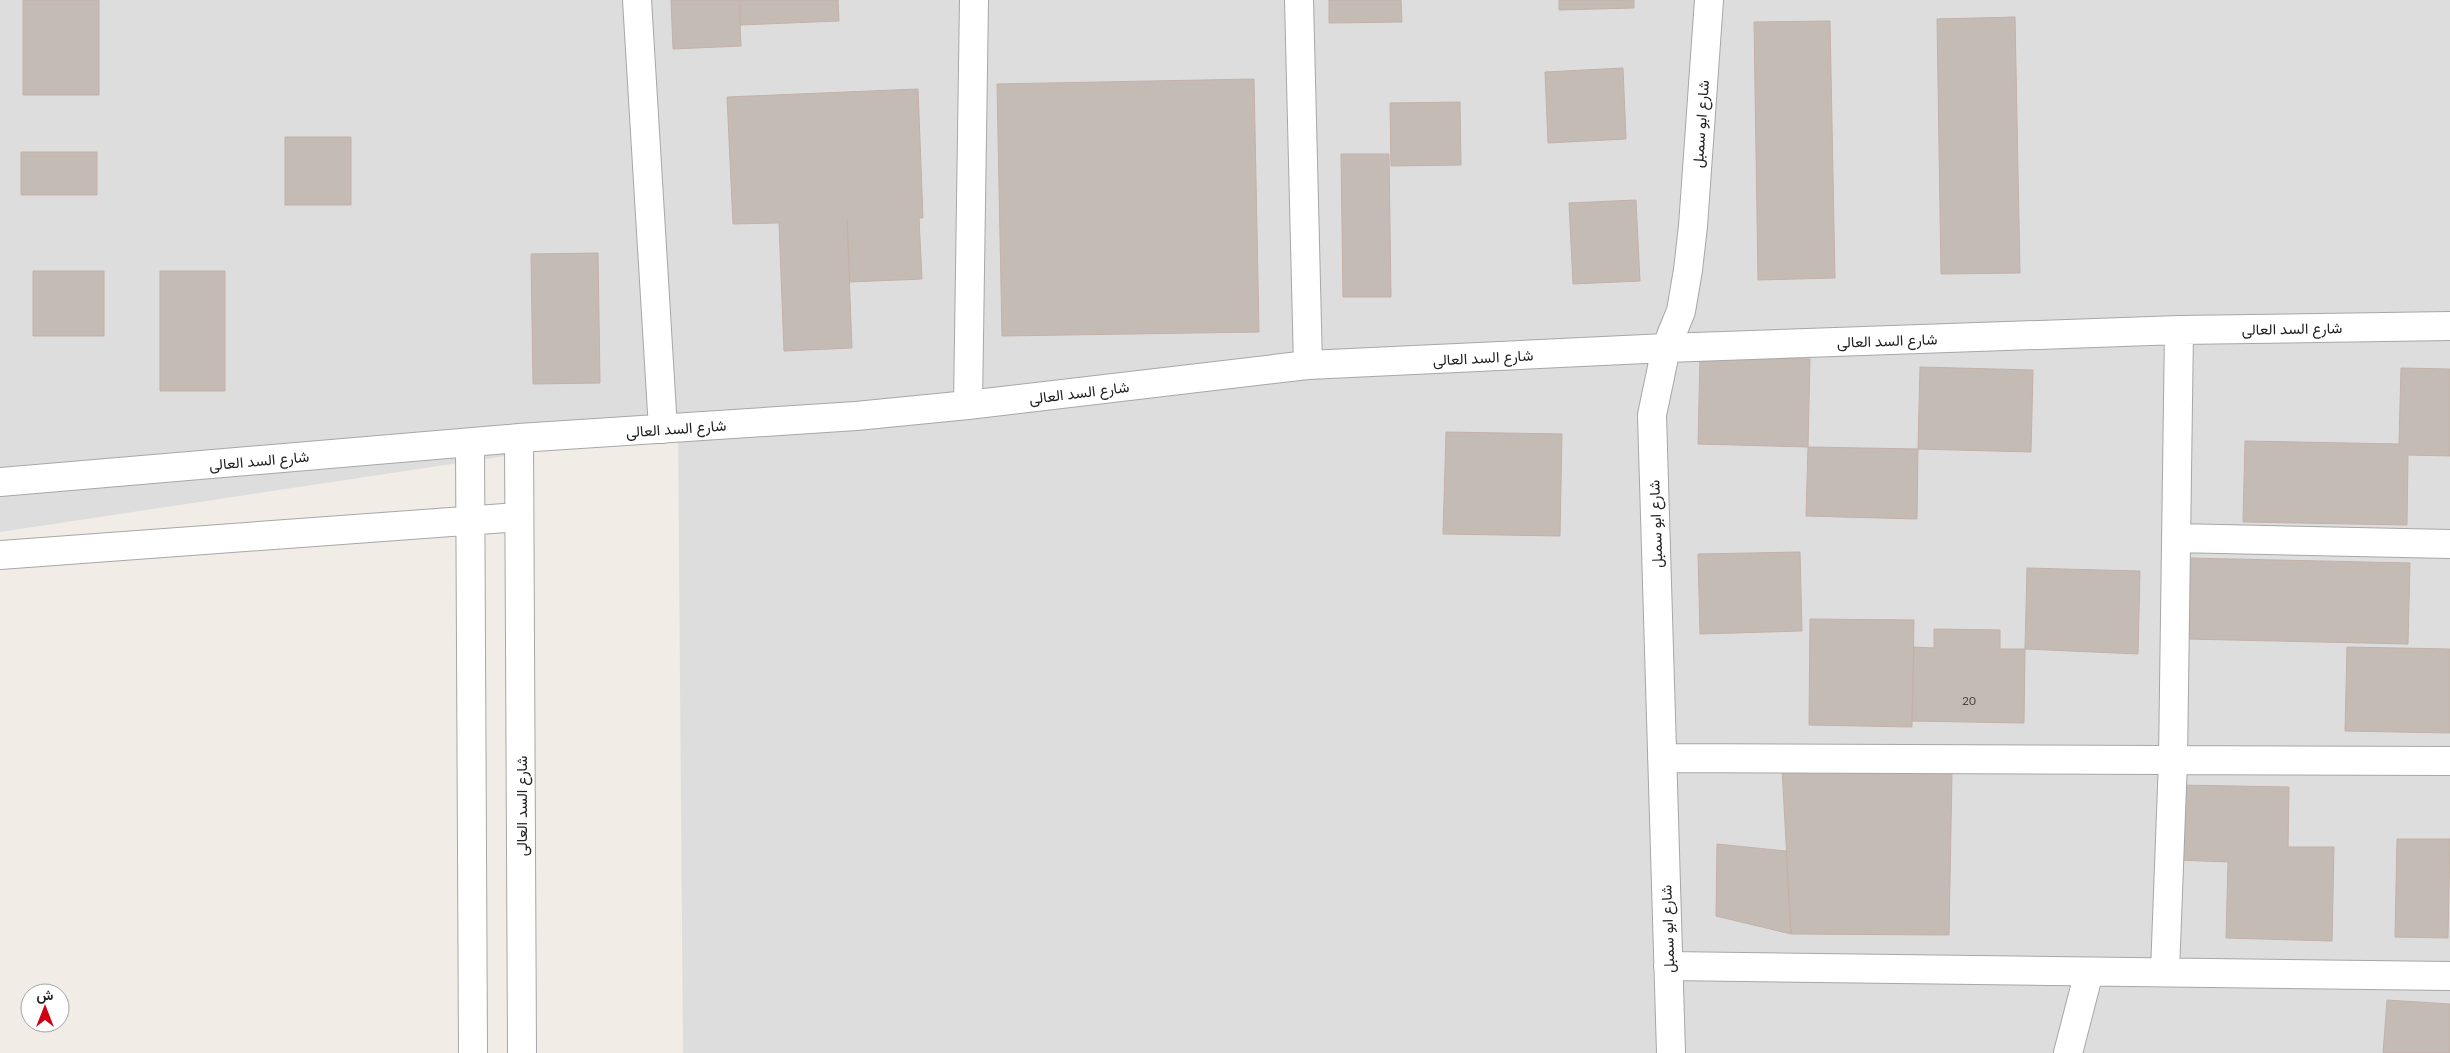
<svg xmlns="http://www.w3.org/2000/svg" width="2450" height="1053" font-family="Lato,Vazirmatn,sans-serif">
  <rect width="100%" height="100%" fill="#f1ece6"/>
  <!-- residential -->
  <path fill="#dedddd" d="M0,0H2450V1053H683L678,430L0,532Z"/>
  <!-- building -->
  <path fill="#c5bbb5" stroke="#c3b1a8" d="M23,0H99V95H23Z
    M671,0H739L741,46L673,49Z
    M740,0H838L839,21L740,25Z
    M1329,0H1401L1402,22L1329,23Z
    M1559,0H1634V8L1559,10Z
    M2015,17L2020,273L1941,274L1937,19Z
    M1830,21L1835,278L1758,280L1754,22Z
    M1623,68L1626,139L1548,143L1545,72Z
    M1254,79L1259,332L1002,336L997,84Z
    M918,89L923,218H919L922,279L850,282L847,220L852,348L784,351L779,223L733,224L727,97Z
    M1460,102L1461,165L1391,166L1390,103Z
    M285,137H351V205H285Z
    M21,152H97V195H21Z
    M1341,154H1389L1391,297H1343Z
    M1636,200L1640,281L1573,284L1569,203Z
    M598,253L600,383L533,384L531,254Z
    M33,271H104V336H33Z
    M160,271H225V391H160Z
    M1700,357L1810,359L1808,447L1698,444Z
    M1920,367L2033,370L2031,452L1918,449Z
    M2401,368L2450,369V456L2408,455L2407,525L2243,522L2245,441L2399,444Z
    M1446,432L1562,434L1560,536L1443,534Z
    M1808,447L1918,449L1917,519L1806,516Z
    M1800,552L1802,631L1700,634L1698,554Z
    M2189,558L2410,563L2408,644L2187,639Z
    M2027,568L2140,571L2138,654L2025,649Z
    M1810,619L1914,620L1912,727L1809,725Z
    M1934,629L2000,630V649H2025L2024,723L1912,721L1914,647L1934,648Z
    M2347,647L2450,649V733L2345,731Z
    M1782,768L1952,772L1949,935L1791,934Z
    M2179,785L2289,787L2288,847H2334L2332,941L2226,938L2228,862L2177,860Z
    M2397,839H2450L2448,938L2395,937Z
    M1717,844L1786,851L1791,934L1716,916Z
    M2387,1000L2450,1004V1053H2383Z"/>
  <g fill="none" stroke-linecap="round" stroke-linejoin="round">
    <!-- minor casing -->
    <g stroke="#a7a7a7" stroke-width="30">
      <path id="minor" d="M637,0L663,429
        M1299,0L1308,365
        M968,405L974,0
        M519,438L522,1053
        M470,443L473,1053
        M0,482L519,438L856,416L968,405L1308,365L1666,348L2179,330L2450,326
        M2176,538L2450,544
        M0,555L519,517
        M1662,758L2450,761
        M1668,966L2450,976
        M2165,972L2173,760L2179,330
        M1671,1053L1652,415L1666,348L1681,311L1688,270L1693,226L1709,0
        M2068,1053L2089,972"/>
    </g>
    <!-- minor -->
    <use href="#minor" stroke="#fff" stroke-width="28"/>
  </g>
  <g text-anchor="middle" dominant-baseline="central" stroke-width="4" stroke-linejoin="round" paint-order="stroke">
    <!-- number labels -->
    <g font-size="12" fill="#494745">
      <text x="1969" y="700">20</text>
    </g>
    <!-- street labels -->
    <g font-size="15" fill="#202020" stroke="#fff">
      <text transform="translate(1700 124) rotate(-86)">شارع ابو سمبل</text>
      <text transform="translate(2292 328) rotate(-1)">شارع السد العالى</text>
      <text transform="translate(1887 340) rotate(-2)">شارع السد العالى</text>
      <text transform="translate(1483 357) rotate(-3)">شارع السد العالى</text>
      <text transform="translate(1079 392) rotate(-7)">شارع السد العالى</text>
      <text transform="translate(676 428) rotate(-4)">شارع السد العالى</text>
      <text transform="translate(259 460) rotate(-5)">شارع السد العالى</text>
      <text transform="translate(1655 524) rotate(-92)">شارع ابو سمبل</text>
      <text transform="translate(521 806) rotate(-90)">شارع السد العالى</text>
      <text transform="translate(1667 929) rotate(-92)">شارع ابو سمبل</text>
    </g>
  </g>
  <!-- north arrow -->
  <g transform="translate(45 1008)"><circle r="24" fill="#ffffff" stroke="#a6a6a6"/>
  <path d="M0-4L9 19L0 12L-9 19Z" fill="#cf0011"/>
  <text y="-8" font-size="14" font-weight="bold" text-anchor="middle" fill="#202020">ش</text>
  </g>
</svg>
